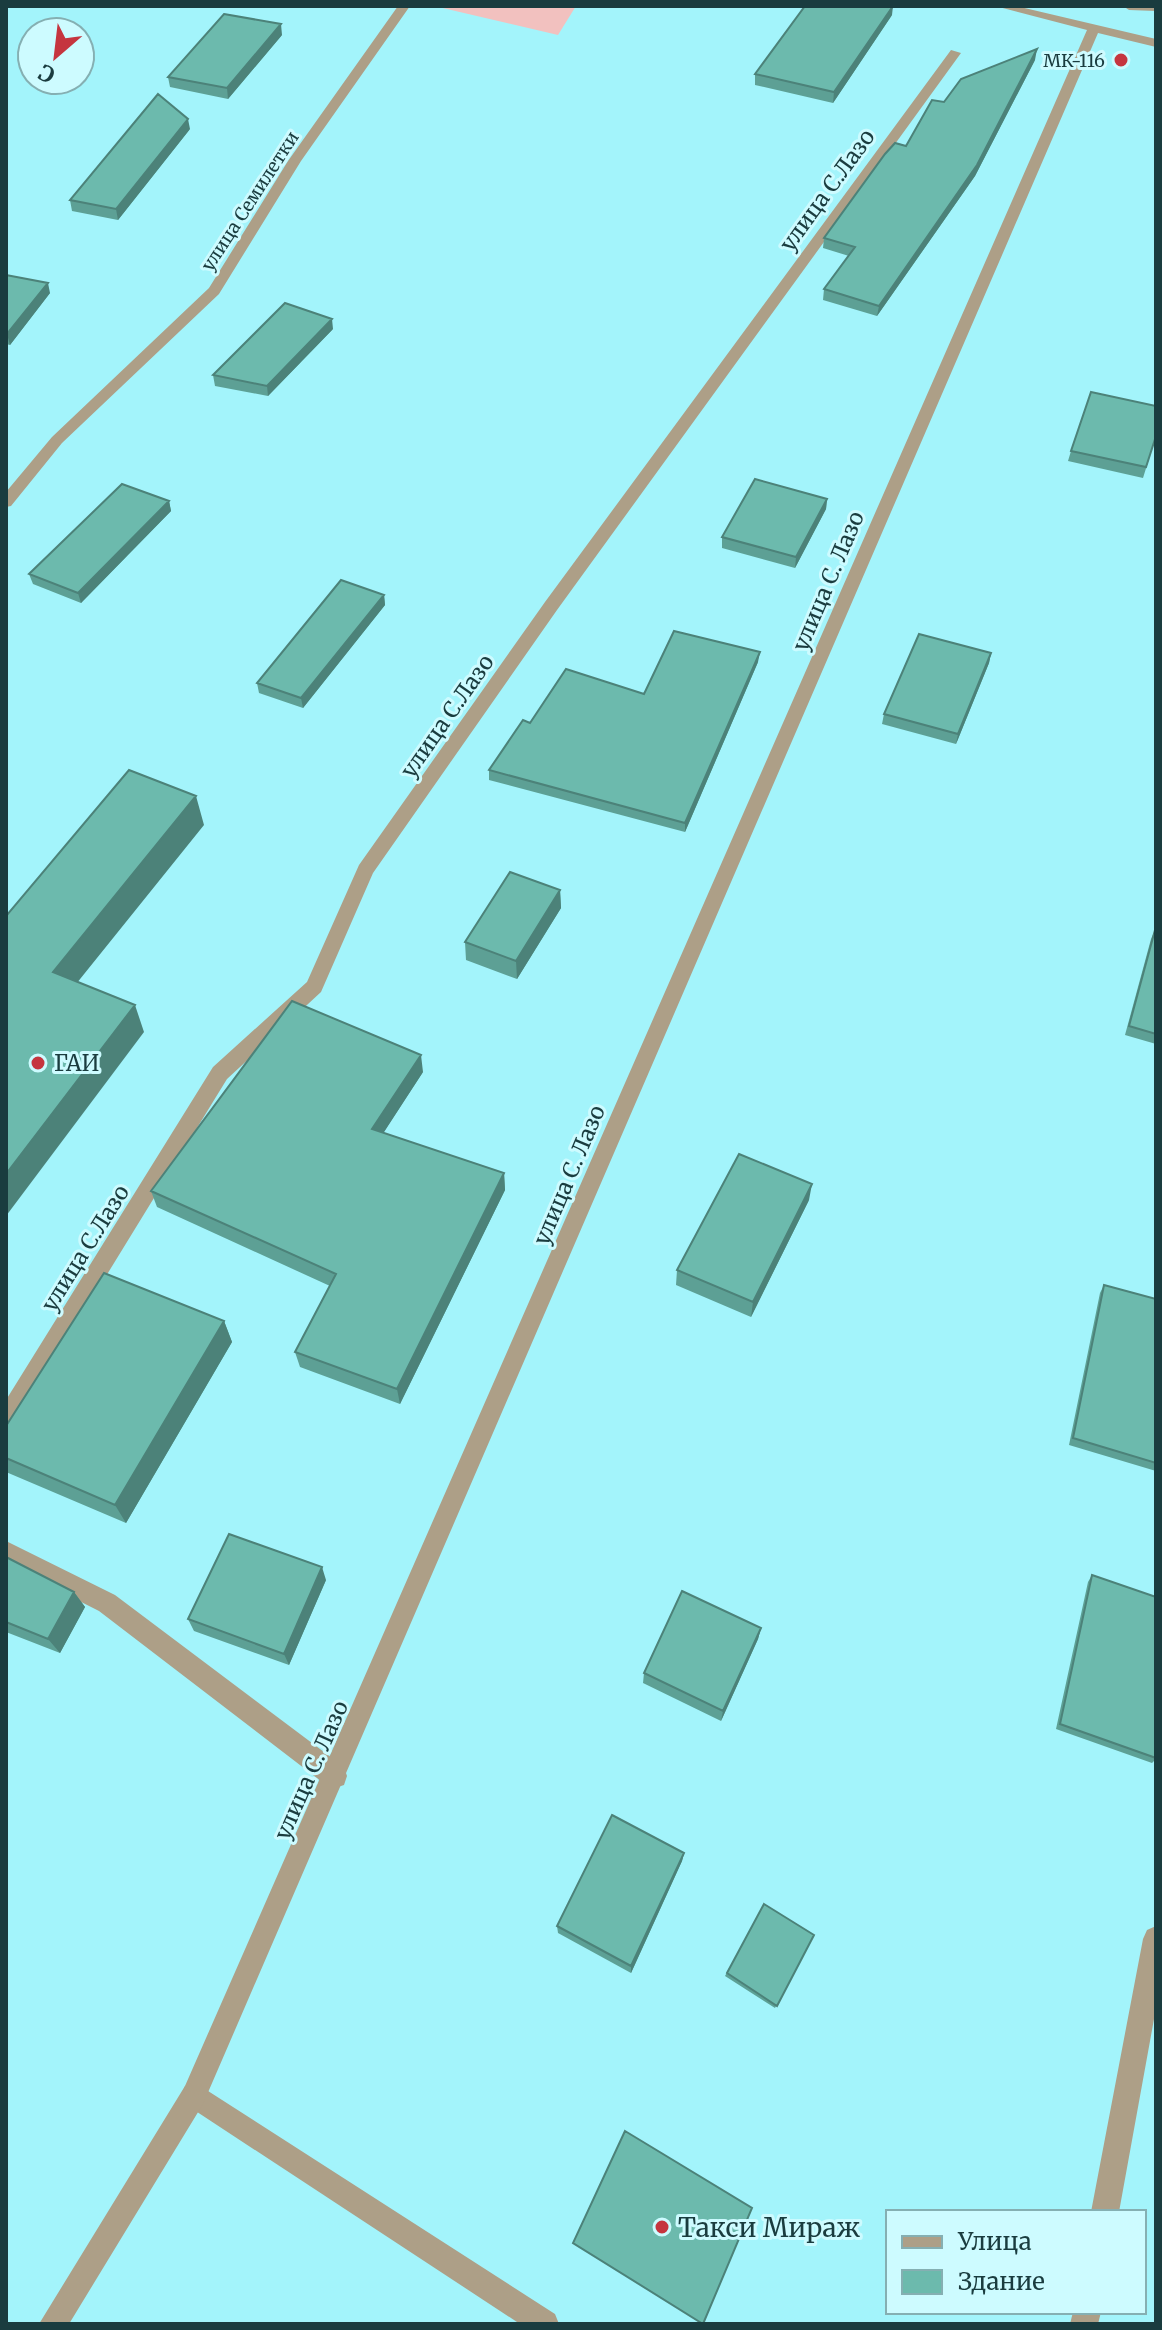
<svg xmlns="http://www.w3.org/2000/svg" width="1162" height="2330" font-family="Merriweather,serif">
  <rect width="100%" height="100%" fill="#a3f4fb"/>
  <!-- green -->
  <path fill="#f2c1bf" d="M434,6H576L558,35Z"/>
  <g fill="none" stroke-linecap="round" stroke-linejoin="round">
    <!-- service -->
    <path fill="#ad9f87" fill-rule="evenodd" d="M1123,6H1156V11L1129,10Z
      M951,50L961,53L557,610L373,873L321,992L227,1079L14,1426L6,1429V1400L213,1067L307,982L359,865L545,602Z
      M6,1541L115,1595L344,1767L347,1776L344,1785L335,1788L326,1785L99,1611L6,1564Z
      M194,2082L555,2314L559,2324H520L185,2104L181,2095L185,2086Z"/>
    <!-- minor -->
    <path fill="#ad9f87" fill-rule="evenodd" d="M398,6H410L301,161L219,294L62,443L11,506L6,507V492L52,437L209,288L288,161Z
      M995,6H1016L1156,39V47L1098,33L203,2104L69,2324H39L185,2086L1087,30Z
      M1156,1926V2008L1119,2212H1091L1143,1939L1147,1930Z
      M1073,2312H1101L1098,2324H1070Z"/>
  </g>
  <!-- wall -->
  <path fill="#5da095" d="M892,15L833,103L755,85V74Z
    M282,35L228,99L170,87L168,77Z
    M1035,60L975,176L877,316L823,300L824,289L849,256L823,248L824,238L944,102Z
    M190,129L118,220L72,211L70,200Z
    M6,275L50,293L10,345L6,344Z
    M333,329L268,396L215,386L213,375Z
    M1156,436L1143,478L1068,461L1071,451Z
    M827,499L826,509L795,568L722,548V537Z
    M169,501L171,511L81,603L33,584L29,574Z
    M384,595L385,605L303,708L259,693L257,683Z
    M991,653L989,663L956,744L882,724L884,714Z
    M758,662L685,832L489,780V770L530,723L644,694Z
    M560,890L561,908L517,979L466,960L465,942Z
    M1155,930H1156V1044L1125,1035L1151,939Z
    M423,1072L383,1133L504,1173L505,1190L400,1404L300,1367L295,1352L330,1286L157,1207L151,1191Z
    M809,1200L751,1317L676,1285L677,1270Z
    M1104,1285L1156,1299V1471L1069,1445L1100,1293Z
    M224,1321L232,1342L126,1523L6,1472V1426Z
    M6,1557L74,1592L85,1607L60,1653L6,1632Z
    M1092,1575L1156,1597V1759L1152,1763L1056,1729L1088,1582Z
    M326,1580L289,1665L194,1631L188,1619Z
    M761,1628L758,1639L721,1721L643,1683L644,1673Z
    M684,1853L682,1861L631,1973L558,1933L557,1926Z
    M764,1904L814,1935L775,2008L725,1976Z"/>
  <!-- shaded-wall -->
  <path fill="#4c8279" d="M893,6L892,15L833,103L834,92Z
    M281,24L282,35L228,99L227,88Z
    M1037,49L1035,60L975,176L877,316L879,306Z
    M188,119L190,129L118,220L116,209Z
    M48,283L50,293L10,345L7,334Z
    M332,319L333,329L268,396L267,386Z
    M827,499L826,509L795,568L796,557Z
    M169,501L171,511L81,603L78,593Z
    M384,595L385,605L303,708L301,698Z
    M760,652L758,662L685,832V823Z
    M991,653L989,663L956,744L958,734Z
    M196,796L204,825L64,999L53,972Z
    M560,890L561,908L517,979L516,961Z
    M135,1005L144,1032L6,1216V1174Z
    M421,1055L423,1072L375,1146L372,1129Z
    M504,1173L505,1190L400,1404L397,1389Z
    M812,1184L809,1200L751,1317L753,1302Z
    M224,1321L232,1342L126,1523L115,1505Z
    M322,1567L326,1580L289,1665L284,1654Z
    M74,1592L85,1607L60,1653L48,1639Z
    M761,1628L758,1639L721,1721L723,1711Z
    M684,1853L682,1861L631,1973V1966Z"/>
  <!-- building -->
  <path fill="#6cbaad" stroke="#4c8279" stroke-width="2" d="M805,6H893L834,92L755,74Z
    M224,14L281,24L227,88L168,77Z
    M1037,49L977,165L879,306L824,289L855,247L824,238L885,154L895,143L906,146L932,100L944,102L961,79Z
    M158,94L188,119L116,209L70,200Z
    M6,275L48,283L7,334H6Z
    M285,303L332,319L267,386L213,375Z
    M1091,392L1156,406V436L1146,467L1071,451Z
    M755,479L827,499L796,557L722,537Z
    M122,484L169,501L78,593L29,574Z
    M341,580L384,595L301,698L257,683Z
    M674,631L760,652L685,823L489,770L523,720L530,723L566,669L644,694Z
    M919,634L991,653L958,734L884,714Z
    M129,770L196,796L53,972L135,1005L6,1174V916Z
    M510,872L560,890L516,961L465,942Z
    M1155,930H1156V1034L1129,1026Z
    M292,1001L421,1055L372,1129L504,1173L397,1389L295,1352L336,1274L151,1191Z
    M739,1154L812,1184L753,1302L677,1270Z
    M104,1273L224,1321L115,1505L6,1458V1426Z
    M1104,1285L1156,1299V1463L1073,1438Z
    M229,1534L322,1567L284,1654L188,1619Z
    M6,1557L74,1592L48,1639L6,1622Z
    M1092,1575L1156,1597V1758L1060,1724Z
    M682,1591L761,1628L723,1711L644,1673Z
    M612,1815L684,1853L631,1966L557,1926Z
    M764,1904L814,1935L777,2006L727,1973Z
    M625,2131L752,2208L703,2324L573,2243Z"/>
  <!-- markers -->
  <g fill="#c5353f" stroke="#cdfbff" stroke-width="3">
    <circle cx="1121" cy="60" r="8"/>
    <circle cx="38" cy="1063" r="8"/>
    <circle cx="662" cy="2227" r="8"/>
  </g>
  <g text-anchor="middle" dominant-baseline="central" stroke-width="6" stroke-linejoin="round" paint-order="stroke">
    <!-- far-poi labels -->
    <g font-size="18" fill="#1a3c3f" stroke="#cdfbff" text-anchor="end">
      <text x="1105" y="60">МК-116</text>
    </g>
    <!-- far-street labels -->
    <g font-size="18" fill="#1a3c3f" stroke="#cdfbff">
      <text transform="translate(250 201) rotate(-57)">улица Семилетки</text>
    </g>
    <!-- street labels -->
    <g font-size="22" fill="#1a3c3f" stroke="#cdfbff">
      <text transform="translate(827 190) rotate(-54)">улица С.Лазо</text>
      <text transform="translate(828 581) rotate(-67)">улица С. Лазо</text>
      <text transform="translate(447 716) rotate(-55)">улица С.Лазо</text>
      <text transform="translate(569 1175) rotate(-67)">улица С. Лазо</text>
      <text transform="translate(85 1248) rotate(-58)">улица С.Лазо</text>
      <text transform="translate(311 1770) rotate(-66)">улица С. Лазо</text>
    </g>
    <!-- poi labels -->
    <g font-size="22" fill="#1a3c3f" stroke="#cdfbff" text-anchor="start">
      <text x="54" y="1063">ГАИ</text>
    </g>
    <!-- near-poi labels -->
    <g font-size="26" fill="#1a3c3f" stroke="#cdfbff" text-anchor="start">
      <text x="678" y="2227">Такси Мираж</text>
    </g>
  </g>
  <!-- border -->
  <rect width="1162" height="2330" fill="none" stroke="#1a3c3f" stroke-width="16"/>
  <!-- legend -->
  <rect x="886" y="2210" width="260" height="104" fill="#cdfbff" stroke="#85afb2" stroke-width="2"/>
  <rect x="902" y="2236" width="40" height="12" fill="#ad9f87" stroke="#85afb2" stroke-width="2"/>
  <text x="958" y="2250" font-size="24" fill="#1a3c3f">Улица</text>
  <rect x="902" y="2270" width="40" height="24" fill="#6cbaad" stroke="#85afb2" stroke-width="2"/>
  <text x="958" y="2290" font-size="24" fill="#1a3c3f">Здание</text>
  <!-- north arrow -->
  <g transform="translate(56 56) rotate(208)"><circle r="38" fill="#cdfbff" stroke="#85afb2" stroke-width="2"/>
  <path d="M0-6L14 30L0 20L-14 30Z" fill="#c5353f"/>
  <text y="-12" font-size="22" font-weight="bold" text-anchor="middle" fill="#1a3c3f">С</text>
  </g>
</svg>
